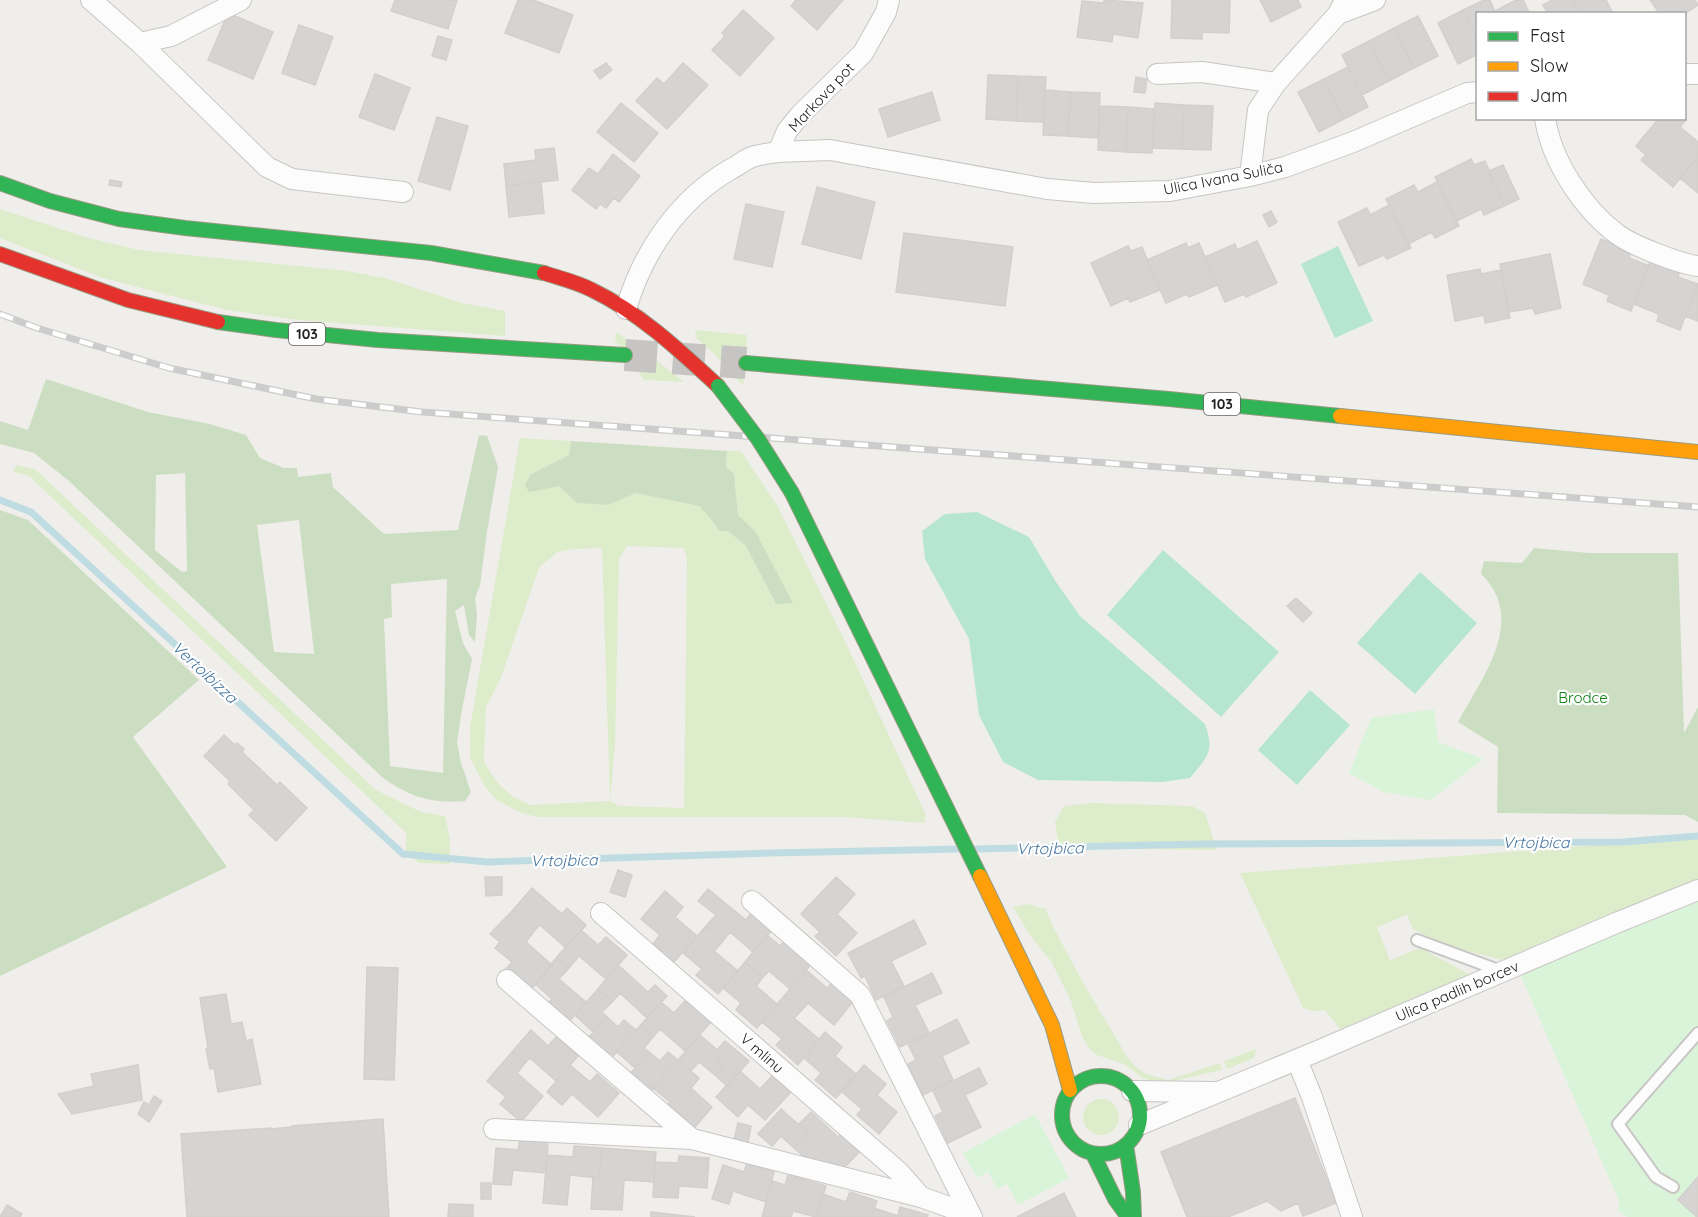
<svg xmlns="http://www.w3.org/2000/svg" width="1698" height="1217" font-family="Quicksand,sans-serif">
  <rect width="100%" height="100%" fill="#f0eeeb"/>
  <!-- grass -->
  <path fill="#ddeccb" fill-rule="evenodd" d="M0,209L85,237L139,250L347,271L385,278L462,303L505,311V336L299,320L227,310L103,278L0,238Z
    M696,330L747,335L743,386L712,352L695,337Z
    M616,332L646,352L684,382L644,380L615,340Z
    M520,438L571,441L569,455L531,474L559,486L577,503L607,505L636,493L699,506L711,519L719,531H728L746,546L776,604L755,531L738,515L734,474L726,468L727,451H741L777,505L843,637L926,815L924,823L844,817H538L521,813L497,800L485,787L470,758V727ZM627,546L684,548L687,560L684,808L619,806L610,801L615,746L619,559ZM602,548L610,801L530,805L512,796L496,781L484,762L486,707L500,680L539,568L557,552L575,549Z
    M16,465L35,469L376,790L421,812L445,816L450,840V864L419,863L406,852V833L29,476L13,472Z
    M1091,803L1192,806L1205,813L1217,850L1059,848L1055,822L1064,806Z
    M1698,837V890L1520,964L1443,945L1413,929L1407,915L1377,927L1390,960L1420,948L1473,976L1340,1029L1325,1010L1314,1011L1303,1008L1240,873Z
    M1027,904L1046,909L1051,923L1081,979L1126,1055L1135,1066L1146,1074L1168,1080L1220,1063L1222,1070L1173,1081L1158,1082L1143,1078L1124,1064L1097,1055L1089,1048L1082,1036L1071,1001L1051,961L1030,935L1013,907Z
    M1256,1049L1254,1058L1227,1069L1224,1061Z
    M1083 1117a18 18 0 1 1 36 0a18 18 0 1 1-36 0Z"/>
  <!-- forest -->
  <path fill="#ccdec1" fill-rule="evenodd" d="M46,379L148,412L210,424L246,435L260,458L284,468H297L298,477L331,473L333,487L384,534L458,530L479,435L487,436L498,467L487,532L480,585L475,598L477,615L475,642L469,635L464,605L455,611L463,643L472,659L461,715L457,743L461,763L471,792L465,801C432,804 409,797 382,777L69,481L34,453L0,444V421L28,430ZM185,473L187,571L182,572L155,550L156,475ZM299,520L314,653V654L274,652L257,525ZM447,579L443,773L390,766L384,619L392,617L391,584Z
    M571,441L727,451L726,467L734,474L738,515L755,531L793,603L776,604L746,546L728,531H719L711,519L699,506L636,493L608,505L577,503L559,486L529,492L525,485L531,474L569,455Z
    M0,510L28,520L199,680L133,737L227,867L0,976Z
    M1534,548L1589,553H1678L1684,733L1698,707V822L1685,815L1497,813L1498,747L1458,722C1482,678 1528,619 1481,574L1484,561L1522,563Z"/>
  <!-- park -->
  <path fill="#daf4d9" d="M1434,709L1438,742L1483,759L1431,800L1383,792L1349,773L1371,718Z
    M1698,896V1177L1678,1200L1697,1217H1628L1618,1211L1619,1201L1516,965L1631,929Z
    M1035,1114L1069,1178L1018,1205L1007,1184L997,1189L988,1172L977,1178L963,1153Z"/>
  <!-- pitch -->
  <path fill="#b7e6d0" d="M1338,246L1373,321L1335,338L1301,264Z
    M977,512L1029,537L1056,582L1080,616L1205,724C1215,752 1207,757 1190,778L1163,782L1038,780L1003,762L979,715L969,639L925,559L922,531L945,514Z
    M1163,550L1279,652L1221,717L1107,615Z
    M1420,572L1477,623L1415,694L1357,643Z
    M1310,690L1350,725L1297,785L1258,750Z"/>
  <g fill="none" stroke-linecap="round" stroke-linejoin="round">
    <!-- stream -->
    <path stroke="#bfdce2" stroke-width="7" d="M0,500L31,512L403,854L487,862L770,853L961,849
      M975,849L1204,844L1623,842L1698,836"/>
  </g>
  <!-- building -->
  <path fill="#d6d4d2" stroke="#d3cfcc" stroke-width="1.5" d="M395,0H457L448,29L391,11Z
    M518,0H533L573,15L559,53L505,33Z
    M796,0H843L817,30L791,6Z
    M1104,0L1143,3L1138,38L1113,34L1112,42L1077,37L1082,1L1104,3Z
    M1172,0H1230L1229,33L1202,32V39L1171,38Z
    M1260,0H1298L1301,7L1271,22Z
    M1484,0H1490L1496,14H1478V39L1463,10Z
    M1516,0H1523L1530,14H1496L1495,11Z
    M1552,0H1572L1579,14H1548L1543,5Z
    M1572,0H1606L1613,14H1579Z
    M1650,0H1695L1698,5L1684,14H1660Z
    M743,10L774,38L740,76L712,50L725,36L722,33Z
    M1463,10L1478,39V54L1458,64L1438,23Z
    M228,13L273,32L253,79L208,60Z
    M1418,16L1438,56L1414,68L1394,28Z
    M299,25L333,37L315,85L282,73Z
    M1394,28L1414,68L1389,81L1369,41Z
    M438,36L452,40L446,60L432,56Z
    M1369,41L1389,81L1362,95L1342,55Z
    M606,63L612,70L600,79L594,71Z
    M683,63L708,85L667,129L636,101L657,78L664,84Z
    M1348,67L1368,107L1344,119L1324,79Z
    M375,74L410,88L394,130L359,117Z
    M988,75L1018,76L1016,121L986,119Z
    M1018,76L1046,77L1043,122L1016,121Z
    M1136,77L1147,79L1145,93L1134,92Z
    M1324,79L1344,119L1319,132L1298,92Z
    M1045,90L1071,92L1068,136L1043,135Z
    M932,92L940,120L888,137L879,109Z
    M1071,92L1100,93L1098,138L1068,136Z
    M621,103L658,133L634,162L597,132Z
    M1155,103L1184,105L1182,149L1153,148Z
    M1184,105L1213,106L1211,150L1182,149Z
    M1100,106L1128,107L1126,152L1098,150Z
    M1128,107L1154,109L1152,153L1126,152Z
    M437,117L468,126L450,190L418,181Z
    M1659,118H1682L1685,121L1680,127L1698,142V157L1673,187L1641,160L1646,155L1636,146Z
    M554,148L558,180L506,186L504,164L536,160L535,150Z
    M613,154L640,176L619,202L614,198L606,208L600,204L596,209L572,190L589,168L598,174Z
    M1698,157V193L1680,178Z
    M1471,159L1474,165L1485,161L1504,206L1484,215L1481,209L1457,221L1435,177Z
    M1503,165L1519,199L1504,206L1489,171Z
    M110,180L122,182L121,187L109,185Z
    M541,182L544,213L509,217L506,186Z
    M1437,182L1459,226L1435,238L1432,232L1408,244L1386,199L1414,185L1418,192Z
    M817,187L875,202L861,259L802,244Z
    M746,204L784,212L772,267L734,259Z
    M1389,205L1411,248L1387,259L1384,255L1359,266L1338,222L1367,208L1370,215Z
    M1271,211L1277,222L1269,227L1263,215Z
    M904,233L1013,247L1005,306L896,292Z
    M1601,239L1632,251L1629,258L1649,266L1631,311L1607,301L1609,295L1583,284Z
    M1257,241L1277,283L1246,297L1244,294L1225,302L1205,257L1235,244L1237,250Z
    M1186,243L1188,248L1199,243L1217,285L1189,297L1187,294L1166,303L1147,260Z
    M1128,246L1131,251L1142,247L1160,290L1130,302L1128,298L1111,306L1091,263Z
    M1550,254L1561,308L1535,314L1533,308L1509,312L1500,264Z
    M1651,259L1680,270L1678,277L1697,284L1680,330L1657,321L1659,314L1634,304Z
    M1480,269L1481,274L1501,270L1510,318L1485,323L1484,315L1455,321L1447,275Z
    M1698,283V321L1685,316Z
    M1296,598L1312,613L1303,622L1287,606Z
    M224,735L235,745L237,743L244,749L242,752L277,785L280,782L307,808L276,841L249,815L254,810L228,784L230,781L204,756Z
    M618,870L632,875L625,897L610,892Z
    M485,877H502V895L486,896Z
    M836,877L855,894L837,914L857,933L836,956L815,936L820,932L801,914Z
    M532,888L562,914L567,908L586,925L566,948L540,925L535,930L513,910Z
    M708,889L746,920L751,913L772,930L753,952L730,932L723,941L706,926L716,915L698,901Z
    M665,891L683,907L675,917L697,936L673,963L652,945L660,935L641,919Z
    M513,910L535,930L526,942L552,965L530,991L505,970L512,962L495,948L500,942L490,934Z
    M914,920L926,944L891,961L904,986L876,1000L865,976L861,978L848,953Z
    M706,926L723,941L714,951L738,971L718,994L696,975L702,969L683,953Z
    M581,930L598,945L606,937L627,955L606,979L579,956L569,968L557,957Z
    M767,935L780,946L785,940L812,963L790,989L769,971L763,977L745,962Z
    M557,957L569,968L559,979L586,1002L569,1022L548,1003L552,999L535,984Z
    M745,962L763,977L756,986L777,1004L757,1028L736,1010L741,1003L723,988Z
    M618,965L648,992L655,985L667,996L647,1018L620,993L613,1001L598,989Z
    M367,967L398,968L394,1080L364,1079Z
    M806,970L827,988L833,982L854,1000L834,1025L808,1003L801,1011L784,996Z
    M932,973L942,993L915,1005L929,1033L900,1047L887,1021L893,1017L884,997Z
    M598,989L613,1001L602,1012L607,1017L593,1032L575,1015Z
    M226,994L231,1024L242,1022L246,1041L252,1039L261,1084L218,1092L214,1068L210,1069L206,1049L208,1048L200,998Z
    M784,996L801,1011L794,1018L819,1039L798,1065L776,1045L782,1039L762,1022Z
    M686,1000L711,1022L685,1051L660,1029L653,1037L640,1026L661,1002L674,1013Z
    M607,1017L618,1027L624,1020L636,1030L609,1061L586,1040Z
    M957,1019L969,1043L942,1056L953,1080L923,1095L908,1064L916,1060L908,1044Z
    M640,1026L653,1037L644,1048L649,1052L635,1068L617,1052Z
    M531,1030L548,1046L556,1037L578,1056L556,1081L530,1058L525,1063L512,1052Z
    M825,1032L842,1047L835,1056L856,1074L836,1098L815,1080L821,1073L804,1058Z
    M700,1035L723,1055L717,1062L723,1067L715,1075L699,1062L691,1071L678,1060Z
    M725,1041L749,1061L727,1086L715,1075L723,1067L717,1062L723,1055L717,1050Z
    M512,1052L525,1063L517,1073L543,1096L521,1122L500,1104L506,1097L487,1081Z
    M649,1052L660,1061L668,1052L678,1060L648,1094L628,1076Z
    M678,1060L699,1078L691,1088L712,1107L691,1132L664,1109L670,1102L653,1088Z
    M138,1065L142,1100L72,1114L58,1094L94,1086L91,1074Z
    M570,1065L590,1082L597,1074L619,1093L598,1117L572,1094L562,1105L547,1092Z
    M864,1065L886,1084L877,1095L897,1112L879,1134L857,1115L862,1109L842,1092Z
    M979,1068L987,1084L965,1095L981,1127L948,1143L935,1116L943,1112L933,1091Z
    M740,1071L760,1089L772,1076L791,1092L765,1120L748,1105L738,1117L716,1097Z
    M154,1096L162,1101L149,1122L138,1114L144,1102L149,1105Z
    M1295,1098L1336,1203L1303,1216L1298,1203L1281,1211L1267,1201L1228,1217H1187L1161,1152Z
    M781,1109L808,1133L794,1148L781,1136L772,1146L758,1134Z
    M811,1112L838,1137L842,1133L861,1150L842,1170L833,1169L826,1163L822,1166L814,1159L811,1163L794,1148L808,1133L799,1124Z
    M383,1119L389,1217H187L181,1134L271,1128V1129L292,1127V1126Z
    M738,1123L751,1126L748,1143L734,1140Z
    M520,1139L548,1142L546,1173L513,1170L511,1185L493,1184L496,1148L518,1150Z
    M574,1146L602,1148L599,1178L570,1175L567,1205L543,1203L547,1155L573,1157Z
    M602,1148L656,1152L654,1182L624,1180L622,1210L591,1209L593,1177L599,1178Z
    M679,1156L709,1158L707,1188L679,1186L678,1198L653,1197L655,1162L678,1163Z
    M747,1163L774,1172L766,1202L733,1191L729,1204L712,1199L723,1165L744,1172Z
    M788,1175L826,1186L816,1217L793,1211L791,1217H762L772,1181L785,1185Z
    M1698,1177V1217H1697L1678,1200Z
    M481,1183H491V1199H481Z
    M850,1192L877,1201L871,1217H816L823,1194L846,1202Z
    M1064,1193L1076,1217H1017Z
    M449,1204L473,1205V1217H448Z
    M7,1205L22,1214L20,1217H0Z
    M900,1207L928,1215L927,1217H871L874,1208L898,1216Z
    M651,1212L695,1217H651Z"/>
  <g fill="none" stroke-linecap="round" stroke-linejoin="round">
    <!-- primary-tunnel -->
    <path stroke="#c7c5c3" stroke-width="32" stroke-dasharray="32 16" stroke-linecap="butt" d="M625,355L746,363"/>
    <!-- lane casing -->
    <g stroke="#c7c6c5" stroke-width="14">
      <path id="lane" d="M1417,940L1501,971
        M1673,1187L1656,1177L1618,1124L1698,1033"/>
    </g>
    <!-- street casing -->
    <g stroke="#c7c6c5" stroke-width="22">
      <path id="street" d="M91,0L140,43L267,167L292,179L403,192
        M1338,14L1375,0
        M140,43L171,36L241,0
        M1157,74L1202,72L1276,83
        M1684,74H1698
        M1545,118C1551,160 1583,209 1617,234C1631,245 1680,264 1698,266
        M778,152L830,150L1047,189L1094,193L1170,191L1250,176L1285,167L1353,142L1467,93L1478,92
        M1250,176L1258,110L1276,83L1338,14L1345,0
        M626,309C643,251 679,199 731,169C739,165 747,158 755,156C763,154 771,153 778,152L787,131L800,115L863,53L886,12L889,0
        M752,901L860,995L972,1217
        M601,913L899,1172L921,1197
        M507,980L692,1139
        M1297,1060L1312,1097L1352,1217
        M1132,1091L1214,1092
        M1139,1125L1320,1050L1616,923L1698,890
        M494,1129L692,1139L921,1197L971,1215"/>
    </g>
    <!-- fast casing -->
    <g stroke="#999a82" stroke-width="16">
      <path id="fast" d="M0,183L50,201L119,219L185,228L431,253L544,273
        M218,322L276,330L378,340L625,355
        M746,363L1169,399L1340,416
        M792,493L980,876
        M1062 1115a39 39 0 1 1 78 0a39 39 0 1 1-78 0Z
        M1126,1145L1133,1192L1134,1217
        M1093,1154L1115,1199L1128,1217"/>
    </g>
    <!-- slow casing -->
    <g stroke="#999a82" stroke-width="16">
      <path id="slow" d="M1340,416L1698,452
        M980,876L1052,1025L1070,1090"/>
    </g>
    <!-- jam casing -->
    <g stroke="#999a82" stroke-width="16">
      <path id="jam" d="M0,254L128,300L218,322
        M544,273C559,278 577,282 592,290C640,313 679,350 718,386"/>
    </g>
    <!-- lane -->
    <use href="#lane" stroke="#fdfcfc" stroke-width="10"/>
    <!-- street -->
    <use href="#street" stroke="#fdfcfc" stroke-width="20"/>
    <!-- fast -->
    <use href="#fast" stroke="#30b455" stroke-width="14"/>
    <!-- slow -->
    <use href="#slow" stroke="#ff9f0a" stroke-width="14"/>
    <!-- jam -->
    <use href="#jam" stroke="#e5322d" stroke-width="14"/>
    <!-- rail casing -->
    <g stroke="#ccc" stroke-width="7">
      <path id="rail" d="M0,314L37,328L169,368L316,399L422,412L1698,507"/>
    </g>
    <!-- rail -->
    <use href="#rail" stroke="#fff" stroke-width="4.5" stroke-dasharray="14" stroke-linecap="butt"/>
    <!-- fast-bridge casing -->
    <g stroke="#999a82" stroke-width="16" stroke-linecap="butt">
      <path id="fast-bridge" d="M718,386L758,439L792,493"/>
    </g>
    <!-- fast-bridge -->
    <use href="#fast-bridge" stroke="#30b455" stroke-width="14"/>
  </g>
  <g text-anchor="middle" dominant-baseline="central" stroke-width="4.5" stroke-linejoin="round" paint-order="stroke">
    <!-- shield labels -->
    <g fill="#fff" stroke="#646464" stroke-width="1.5">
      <rect x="289" y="323" width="36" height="22" rx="4.5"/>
      <rect x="1204" y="393" width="36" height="22" rx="4.5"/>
    </g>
    <g font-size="14" font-weight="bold" fill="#222">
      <text x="307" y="334">103</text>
      <text x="1222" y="404">103</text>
    </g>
    <!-- street labels -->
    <g font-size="15" fill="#222" stroke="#fff">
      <text transform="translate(821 97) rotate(-47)">Markova pot</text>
      <text transform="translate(1223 178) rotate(-11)">Ulica Ivana Suliča</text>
      <text transform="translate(1457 991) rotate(-23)">Ulica padlih borcev</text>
      <text transform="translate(762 1053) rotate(41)">V mlinu</text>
    </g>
    <!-- park labels -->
    <g font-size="15" fill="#0e8213" stroke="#fff">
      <text x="1583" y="697">Brodce</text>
    </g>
    <!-- water labels -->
    <g font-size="16" font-style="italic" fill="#4878a1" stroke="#fff">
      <text transform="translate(205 672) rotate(43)">Vertoibizza</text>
      <text x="1536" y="842">Vrtojbica</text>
      <text transform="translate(1050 848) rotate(-1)">Vrtojbica</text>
      <text transform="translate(564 860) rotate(-1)">Vrtojbica</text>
    </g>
  </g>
  <!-- legend -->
  <rect x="1476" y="12" width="210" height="108" fill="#ffffff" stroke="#a7a7a7" stroke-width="1.5"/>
  <rect x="1488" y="32" width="30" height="9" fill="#30b455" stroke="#a7a7a7" stroke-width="1.5"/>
  <text x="1530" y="42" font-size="18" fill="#222222">Fast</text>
  <rect x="1488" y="62" width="30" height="9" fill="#ff9f0a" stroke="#a7a7a7" stroke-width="1.5"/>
  <text x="1530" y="72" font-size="18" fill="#222222">Slow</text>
  <rect x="1488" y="92" width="30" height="9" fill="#e5322d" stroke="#a7a7a7" stroke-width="1.5"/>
  <text x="1530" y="102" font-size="18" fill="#222222">Jam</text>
</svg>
